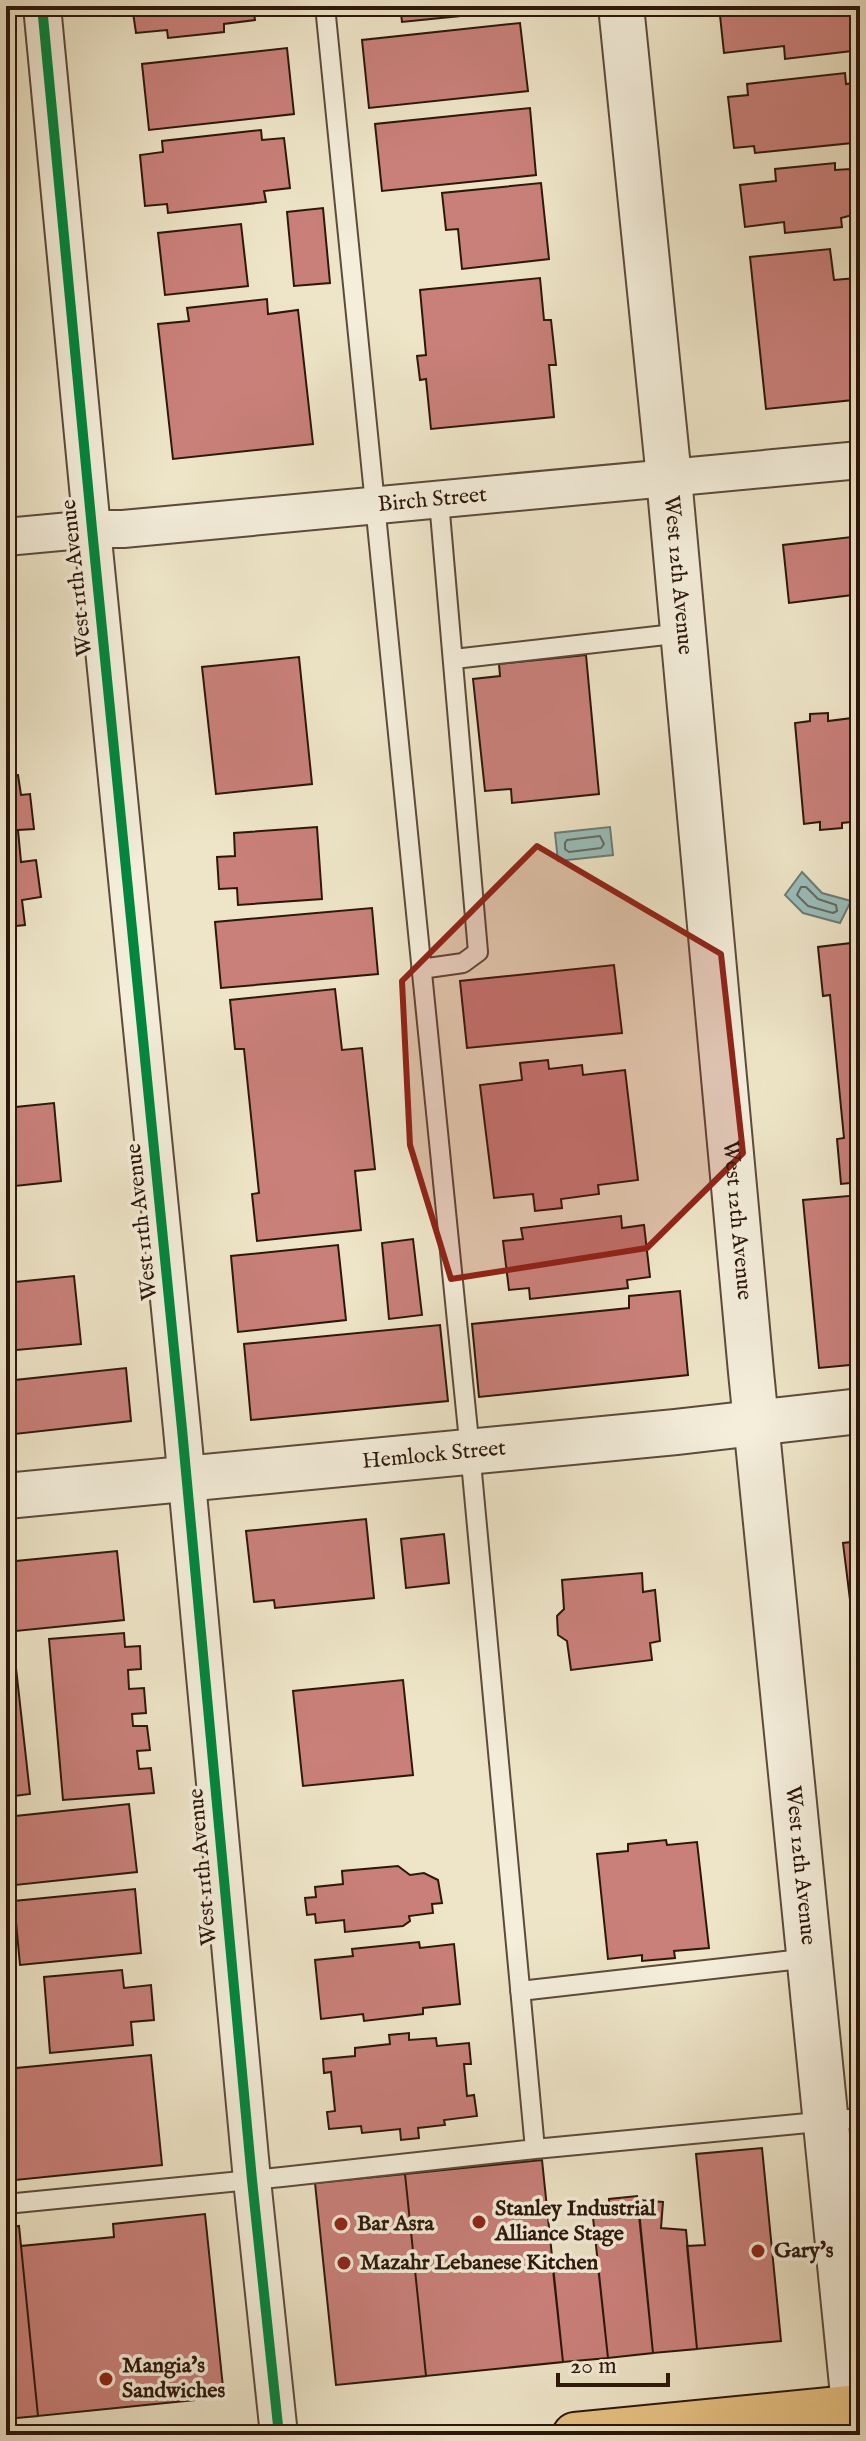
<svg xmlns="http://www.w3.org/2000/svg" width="866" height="2441" font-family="'IM FELL English',serif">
  <rect width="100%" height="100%" fill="#eee5c8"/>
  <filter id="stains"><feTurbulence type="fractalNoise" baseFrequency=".0025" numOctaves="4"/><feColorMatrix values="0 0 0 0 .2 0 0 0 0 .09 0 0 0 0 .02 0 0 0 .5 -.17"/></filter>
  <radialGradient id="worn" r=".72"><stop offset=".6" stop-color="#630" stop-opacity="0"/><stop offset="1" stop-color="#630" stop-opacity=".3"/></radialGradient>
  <!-- water -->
  <path fill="#9abebb" stroke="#6e7b75" stroke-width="2" d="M610,827L613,855L558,861L555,833Z
    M802,872L822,893L851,901L840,923L803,913L785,895Z"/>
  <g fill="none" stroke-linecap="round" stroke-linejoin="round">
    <!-- shore -->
    <path stroke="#636a63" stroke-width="2" d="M600,836L604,844L601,848L569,852L565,849V843L567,840Z
      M801,887H806L818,899L836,905L837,911L833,913L808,906L797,895Z"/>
  </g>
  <!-- building -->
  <path fill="#c9807a" stroke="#2c170b" stroke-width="2" d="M132,6H253L255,20L224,24V32L168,38L167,30L136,33Z
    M381,6H500V12L402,22L401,13L382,15Z
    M719,6H860V50L785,59L784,46L724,53Z
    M520,23L528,91L369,108L362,40Z
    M287,48L294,114L149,130L142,64Z
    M845,73L846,84L860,82V133L851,134L852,143L755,153L754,146L734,148L728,97L748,95L747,84Z
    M530,108L536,175L382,191L375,124Z
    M261,130L262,140L284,138L290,188L264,191L266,202L168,213L167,204L145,206L140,155L163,152L162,141Z
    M835,163V170L851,169L860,172V213L841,218L842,227L785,233L784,222L745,227L740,185L776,181L775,169Z
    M541,183L549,259L462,269L458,229L446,230L442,193Z
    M323,208L330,283L294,286L287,212Z
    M241,224L248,286L165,295L158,233Z
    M860,242V375L850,376L853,400L766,409L750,257L830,249L834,280L856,278L852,243Z
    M540,278L544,320H551L556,365H549L554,417L431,429L426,379L420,380L417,356L426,355L420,290Z
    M267,299L268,314L298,310L313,444L173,459L158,324L189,321L187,308Z
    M860,536V594L789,603L783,545Z
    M586,655L599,794L512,803L511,789L485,791L473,679L500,676L499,664Z
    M299,657L312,784L216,794L202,667Z
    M828,713V721L860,717V821L842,823V828L820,830V822L804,824L795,723L810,721V714Z
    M18,775L21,795L30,794L34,829L18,830L21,862L36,860L41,897L22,900L25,925L6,927V776Z
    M317,827L322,899L238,905L237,888L219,889L217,857L235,856L234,833Z
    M372,908L378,974L221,988L215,922Z
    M860,942V1182L841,1184L837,1139L844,1138L830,995L823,996L818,947Z
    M614,965L622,1033L467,1048L460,981Z
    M335,989L342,1050L362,1048L375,1169L355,1171L361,1230L257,1241L252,1194L259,1193L244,1049H235L230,1000Z
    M548,1060L549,1069L582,1065L583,1075L625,1070L638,1180L598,1185L599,1194L561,1199L562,1208L535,1211L533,1194L494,1198L480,1085L522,1080L520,1063Z
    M54,1103L61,1181L6,1187V1108Z
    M860,1195V1364L819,1368L803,1200Z
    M621,1216L622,1228L644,1225L650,1277L627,1280L628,1288L530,1299L529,1288L509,1290L503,1241L523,1239L521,1228Z
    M413,1239L422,1315L389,1319L382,1243Z
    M338,1245L346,1320L238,1332L231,1256Z
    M74,1276L81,1344L6,1351V1283Z
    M680,1291L688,1375L479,1397L472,1324L629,1308V1296Z
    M440,1325L448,1401L251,1420L244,1344Z
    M126,1368L131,1421L6,1435V1381Z
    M366,1519L374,1598L275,1608L274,1600L254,1602L246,1531Z
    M444,1534L449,1583L406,1588L401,1539Z
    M860,1541V1623L853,1624L843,1543Z
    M117,1551L124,1620L6,1632V1562Z
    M642,1573L643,1592L655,1590L660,1641L650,1643L652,1660L571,1670L567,1641L558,1635L557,1616L564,1609L562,1580Z
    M124,1633L125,1647L140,1646L141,1669L128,1670L129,1689L144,1688L146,1713L132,1714L133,1726H147L150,1750L137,1751L139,1769L151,1768L154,1793L63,1800L49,1639Z
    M14,1650L30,1794L6,1797V1651Z
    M403,1680L413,1775L303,1786L293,1691Z
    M129,1804L137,1872L6,1886V1817Z
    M666,1840L667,1845L697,1842L709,1948L674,1951L675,1958L642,1961V1955L608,1959L597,1854L628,1851V1844Z
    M398,1866L410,1875L424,1873L438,1880L442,1903L432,1904L433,1913L409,1916L410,1921L403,1926L345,1932L344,1920L316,1923L315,1914L307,1915L305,1898L316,1897L315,1887L343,1884L342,1871Z
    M135,1889L141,1953L20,1965L14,1901Z
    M419,1942L420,1948L454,1944L460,2004L423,2008V2014L364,2021L363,2014L321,2019L315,1960L353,1956L352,1949Z
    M122,1970L124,1988L151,1985L154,2020L131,2022L133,2045L50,2053L44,1977Z
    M409,2033V2040L436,2038L437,2046L469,2043L471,2064H464L467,2096L474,2095L477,2116L444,2120L445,2125L418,2128L419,2138L401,2140L400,2129L362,2133L361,2126L329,2129L327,2112L335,2111L331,2072L324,2073L323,2059L355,2056V2048L390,2044L389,2035Z
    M151,2055L162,2165L6,2181V2069Z
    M762,2148L781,2341L697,2349L687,2246L705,2245L696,2154Z
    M542,2160L563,2362L426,2376L405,2174Z
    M405,2174L426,2376L336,2385L315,2183Z
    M637,2196L653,2353L608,2358L592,2208L609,2206V2199Z
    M638,2200L663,2202L661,2228L686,2230L697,2349L653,2353Z
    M205,2214L224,2397L38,2416L21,2246L114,2237L113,2224Z
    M19,2226L38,2416L6,2419V2228Z
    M598,2266L608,2358L563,2362L553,2270Z"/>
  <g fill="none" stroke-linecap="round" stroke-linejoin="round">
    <!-- service casing -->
    <g stroke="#5c4a3a" stroke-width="22">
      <path id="service" d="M325,6L470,1451L535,2149
        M454,659L683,633
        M421,969L463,963L478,952L439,501
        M520,1991L810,1958
        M6,2204L282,2177L535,2149L860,2118"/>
    </g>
    <!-- minor casing -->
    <g stroke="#5c4a3a" stroke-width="40">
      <g id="minor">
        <path d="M42,6L92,529L182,1429L252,2180L279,2435"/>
        <path id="s1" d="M6,537L92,529H123L860,460"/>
      </g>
    </g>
    <!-- tertiary casing -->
    <g stroke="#5c4a3a" stroke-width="48">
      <g id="tertiary">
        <path id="s2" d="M621,6L669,478L751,1372L857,2435"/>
        <path id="s3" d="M6,1496L676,1432L860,1411"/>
      </g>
    </g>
    <!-- trunk casing -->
    <g stroke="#2c170b" stroke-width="48">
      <path id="trunk" d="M575,2435L860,2407"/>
    </g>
    <!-- service -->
    <use href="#service" stroke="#f4eedb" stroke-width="18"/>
    <!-- minor -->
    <use href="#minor" stroke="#f4eedb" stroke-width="36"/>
    <!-- tertiary -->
    <use href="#tertiary" stroke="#f4eedb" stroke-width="44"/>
    <!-- trunk -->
    <use href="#trunk" stroke="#e7c284" stroke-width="44"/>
    <!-- cycleway casing -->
    <g stroke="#f4eedb" stroke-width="15">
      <path id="cycleway" d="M42,6L92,529L182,1429L252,2180L279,2435"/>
    </g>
    <!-- cycleway -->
    <use href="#cycleway" stroke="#00873e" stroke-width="10"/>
  </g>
  <!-- marked area -->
  <path fill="#8f2418" fill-opacity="0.2" stroke="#8f2418" stroke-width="6" stroke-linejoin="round" d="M537,846L721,954L743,1153L647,1248L451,1279L410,1145L402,981Z"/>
  <!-- markers -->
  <g fill="#8f2418" stroke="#f4eedb" stroke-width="3">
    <circle cx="479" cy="2222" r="8"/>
    <circle cx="341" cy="2224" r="8"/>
    <circle cx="758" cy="2251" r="8"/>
    <circle cx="344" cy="2263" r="8"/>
    <circle cx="106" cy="2379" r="8"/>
  </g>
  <g text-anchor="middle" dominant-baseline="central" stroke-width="7" stroke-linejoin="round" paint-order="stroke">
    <!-- street labels -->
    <g font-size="22" fill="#2c170b" stroke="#f4eedb">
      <text stroke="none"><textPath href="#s1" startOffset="428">Birch Street</textPath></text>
      <text stroke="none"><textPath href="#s2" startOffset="572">West 12th Avenue</textPath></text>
      <text transform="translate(77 578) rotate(-96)">West 11th Avenue</text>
      <text stroke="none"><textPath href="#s2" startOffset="1220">West 12th Avenue</textPath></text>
      <text transform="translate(142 1222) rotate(-96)">West 11th Avenue</text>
      <text stroke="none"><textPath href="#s3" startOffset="430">Hemlock Street</textPath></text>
      <text stroke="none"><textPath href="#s2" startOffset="1868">West 12th Avenue</textPath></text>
      <text transform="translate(203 1867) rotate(-95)">West 11th Avenue</text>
    </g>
    <!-- poi labels -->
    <g font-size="22" font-weight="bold" fill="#2c170b" stroke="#f4eedb" text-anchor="start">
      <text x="495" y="2209">Stanley Industrial<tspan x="495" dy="25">Alliance Stage</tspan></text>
      <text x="357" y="2224">Bar Asra</text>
      <text x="774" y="2251">Gary's</text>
      <text x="360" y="2263">Mazahr Lebanese Kitchen</text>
      <text x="122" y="2366">Mangia's<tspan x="122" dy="25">Sandwiches</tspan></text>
    </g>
  </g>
  <!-- margin -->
  <rect width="866" height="2441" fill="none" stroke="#eee5c8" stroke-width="32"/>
  <rect x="8" y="8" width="850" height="2425" fill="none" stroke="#2c170b" stroke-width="4"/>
  <rect x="16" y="16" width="834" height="2409" fill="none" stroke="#2c170b" stroke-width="2"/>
  <!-- scale -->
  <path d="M558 2373v12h110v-12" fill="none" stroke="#2c170b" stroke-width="4"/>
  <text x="570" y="2373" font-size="24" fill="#2c170b" stroke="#f4eedb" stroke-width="6" paint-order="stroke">20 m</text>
  <rect width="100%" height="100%" filter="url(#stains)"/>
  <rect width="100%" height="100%" fill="url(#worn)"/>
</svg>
